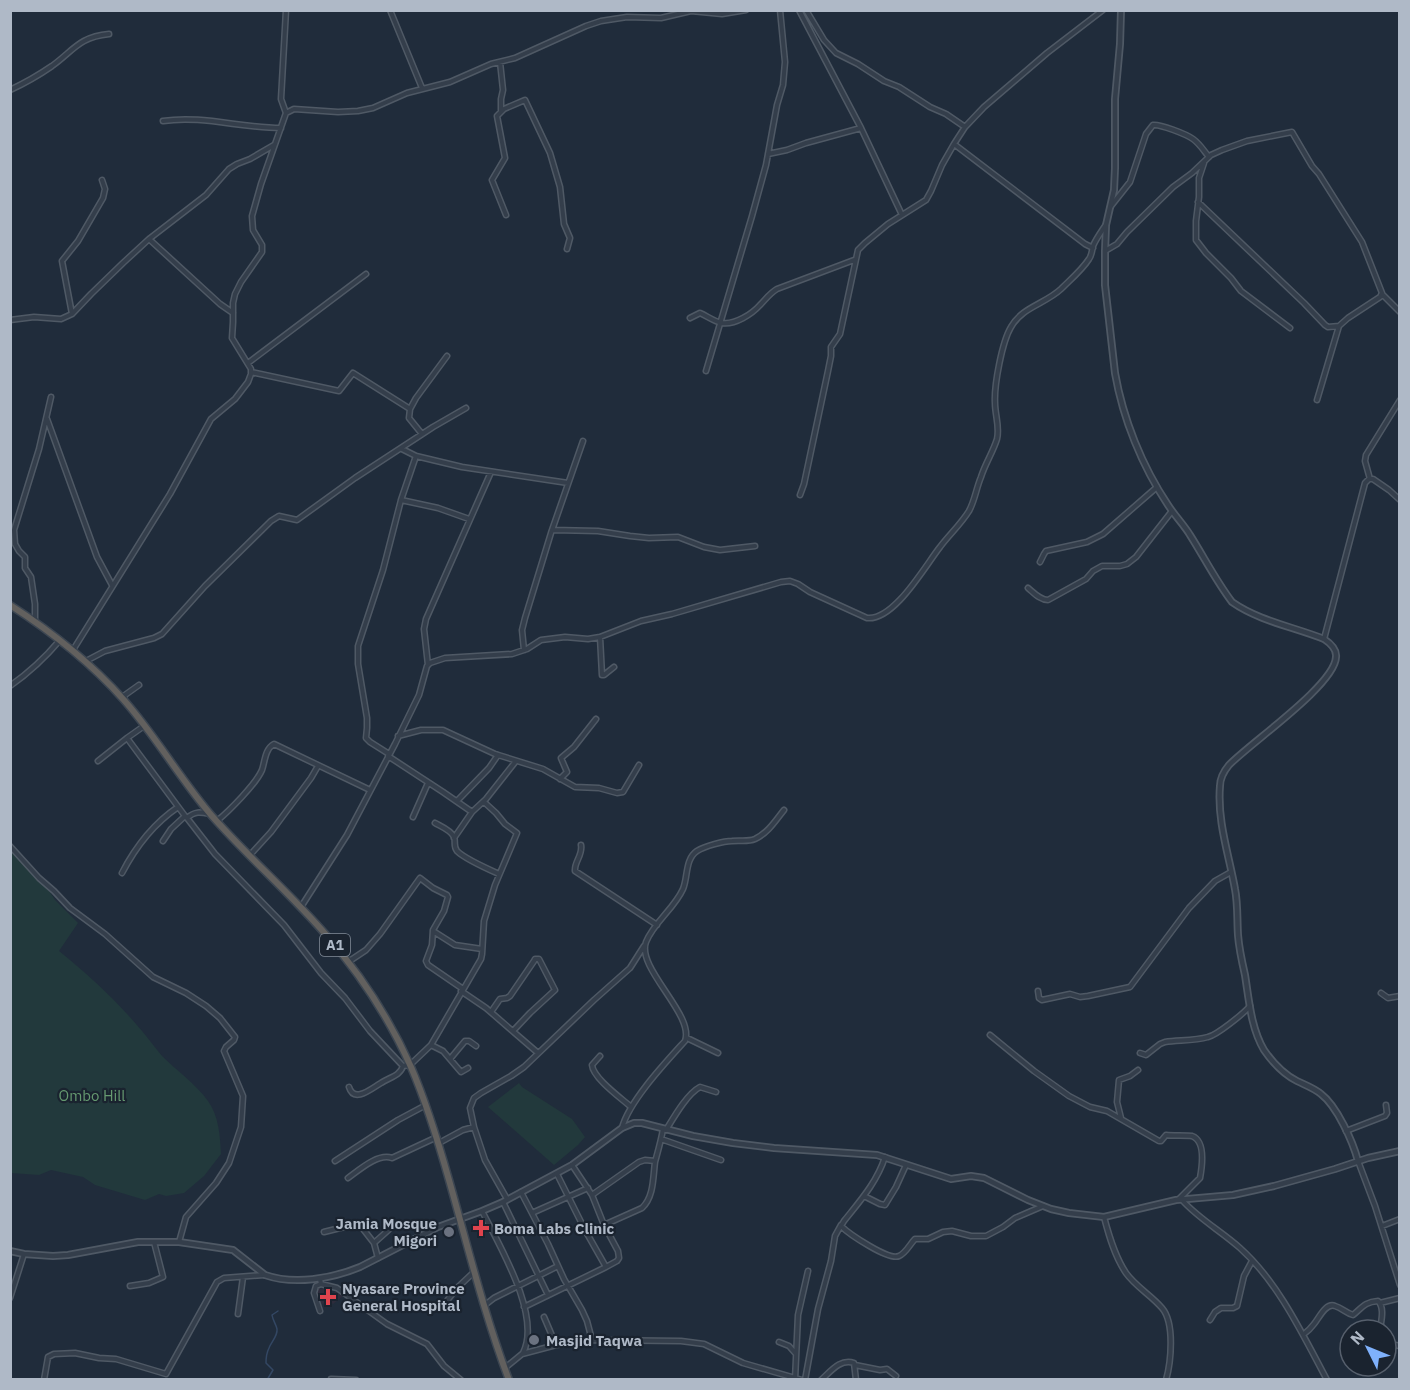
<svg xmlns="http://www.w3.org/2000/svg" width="1410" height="1390" font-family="'IBM Plex Sans',sans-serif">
  <rect width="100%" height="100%" fill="#202c3b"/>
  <!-- medical -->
  <path fill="#2e2c3c" d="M319,1288L320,1289L327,1288L331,1295L337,1290L343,1296L333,1304L329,1300L318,1307L312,1294L314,1289Z"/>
  <!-- green -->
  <path fill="#22393c" d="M10,845L44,883L55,900L78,923L59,951C89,975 117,1001 142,1031C149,1039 155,1048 162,1056C177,1071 196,1084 208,1101C219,1117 220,1135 221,1154L204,1176L184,1193L166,1196L159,1194L145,1200L95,1185L83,1177L51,1170L39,1175L11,1173Z
    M519,1083L522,1087L572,1119L585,1137L578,1145L554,1165L488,1107Z"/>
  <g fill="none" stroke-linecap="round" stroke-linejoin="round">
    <!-- stream -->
    <path stroke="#334763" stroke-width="1.5" d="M267,1380L273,1370L266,1363C266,1357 267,1352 269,1348C271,1342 278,1336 277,1329C276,1324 273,1321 272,1315L278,1311"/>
    <!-- minor casing -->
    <g stroke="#4f5965" stroke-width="7">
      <path id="minor" d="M286,10L281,99L286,113
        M390,10L422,88
        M799,10L861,128
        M806,10L824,40L836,53L858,64L884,81L899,87L930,107L946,114L965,127
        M500,62L503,90L501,99V111
        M10,90C25,83 39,75 52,66C74,50 79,37 109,34
        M163,121C202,115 241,128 281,128
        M954,144L1085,244L1093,248
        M768,154L787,150L806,143L861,128L902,215
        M1204,163L1199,178V197L1196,221V240L1206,253L1231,278L1241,291L1290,328
        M1198,202L1304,303L1325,325L1328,327L1339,326
        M1111,206L1130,182L1146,134L1153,125C1160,124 1186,134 1193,139C1200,144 1204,151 1209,157
        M506,215L492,180L505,158L497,116L504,109L525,100L550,153L560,187L564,224L570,238L567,249
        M149,239L220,304L233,313
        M1105,251L1117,244L1127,232L1173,187L1192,173L1211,155L1222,150L1247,141L1292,132L1312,166L1319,174L1362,242L1382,293L1380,297L1348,318L1339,326L1317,400
        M1382,294L1400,312
        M72,314L62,261L78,241L103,198L105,189L102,180
        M690,318L700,313C707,316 715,322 722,323C735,325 752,314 760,305C766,299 770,293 777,289L854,260
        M10,320L34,317L61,319L72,314L91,294L123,263L149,239L206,195L229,169L237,164L250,159L274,145
        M248,363L366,274
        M706,371L752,216L766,165L777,105L783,85L785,62L780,10
        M251,372L339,391L353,373L410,409L409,418L422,434
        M410,409L416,398L447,356
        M47,419L97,557L112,585
        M402,449L416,456L462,467L568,483
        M416,456L401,500L438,508L469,519
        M1370,479L1365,461L1366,455L1400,400
        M800,495L804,484L828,371L831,356V347L840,334L858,250L865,243L888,224L926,200L931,191L942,165L954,144L965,127L984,107L1047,53L1103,10
        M553,530L598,531L630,536L649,538L678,537L704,547L720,550L755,546
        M1040,562L1044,554L1046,551L1087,542L1103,534L1157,487
        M1028,588C1034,593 1040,600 1048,600L1086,579L1093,571L1102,566H1120L1127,564L1136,557L1172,511
        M35,621V604L31,577L25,568V557L19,551L15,544L14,530L39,449L51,397
        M600,637L602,675H604L614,667
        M1324,639L1365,483L1369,479H1373L1389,490L1400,500
        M73,650L170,494L211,419L235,399L248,382L251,374V369L232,338L233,322V303L235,294L241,282L262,252V245L253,230L252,216L261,184L286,113L294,109L338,112L358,111L373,108L407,93L450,82L491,64L515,58L586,26L601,21L627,17L661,18L691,11L722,14L746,10
        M524,650L522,630L525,618L551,533L583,441
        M86,661L105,651L154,638L162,634L205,586L271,521L279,516L297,520L355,478L433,427L466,408
        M428,665L424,629L426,619L491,472
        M10,686C30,672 44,659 60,640
        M124,699L125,695L139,685
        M398,736L421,730H443L495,754L543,769L575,787L599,788L617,793L623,792L639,765
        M127,738L144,726
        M389,754L370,742L366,738L367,728V718L358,664V646L383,570L401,500
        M388,756L443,792L472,812
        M98,761L127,738L185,816
        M560,779L567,772L561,758L574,747L596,719
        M457,801L489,768L498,755
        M413,817L428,783
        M187,818L215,854L284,925L321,973L345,998L370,1031L403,1066L410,1065L431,1045L481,959L482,954L484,921L495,885L517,833L505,824L496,813L484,802
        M217,821C229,811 256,784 262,770C265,761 265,749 274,744L370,790
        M435,823C440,826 451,830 454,837C456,842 453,846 457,851C464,858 490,870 499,874
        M454,838L472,812L486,799L516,761
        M163,841L171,829L185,816L187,818C195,811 200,812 210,814
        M581,845C583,855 574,862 575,871L657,925
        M10,846L39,878L54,891L70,908L105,934L153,977L186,993L206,1006L220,1018L235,1037L234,1040L226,1047L224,1051L243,1096L241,1127L229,1163L216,1183L186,1217L179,1242
        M250,855L271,832L311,778L318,766
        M122,873C136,846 153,824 178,807
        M301,907L347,835L395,744L419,695L427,666L430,663L445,658L512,654L527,649L541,640L565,637L588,639L600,637L641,621L672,614L781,582L790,581L798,584L810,592L867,618C894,621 925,566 940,547C949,535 961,524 969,511C975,500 976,489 981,477C985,464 993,452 997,439C1000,427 995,415 995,403C994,385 1002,342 1011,327C1022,307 1045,304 1061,289C1070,280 1082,270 1089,259C1092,255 1092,250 1093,246C1096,239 1101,232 1105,226
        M433,931L455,945L482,949
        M348,962L366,950L380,934L420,878L433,888L447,895L448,897L444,911L433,930L432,945L426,961L428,965L463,989
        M461,991L486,1008L538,1053
        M1038,991L1039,998L1042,1000L1070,994L1080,997L1088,996L1130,987L1189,908L1215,881L1231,872
        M1381,993L1388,998L1400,996
        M491,1012L500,999L507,998L510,996L534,961L535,959H539L555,990L530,1013L513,1031
        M990,1035L1034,1071L1069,1096L1090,1107L1107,1111L1159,1141H1161L1166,1135C1171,1136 1188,1135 1192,1136C1206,1141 1202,1167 1200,1178L1179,1199
        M687,1038L718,1053
        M431,1045L443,1051L461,1072L468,1068
        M1140,1053L1146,1055L1160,1044L1165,1042C1179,1040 1194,1041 1208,1037C1217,1035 1243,1014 1250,1006
        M600,1056L592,1065C593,1078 621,1098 631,1107
        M450,1059L465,1041H469L476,1046
        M349,1087C354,1104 372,1088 381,1083C390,1077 400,1076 403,1066
        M1121,1118L1117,1102L1119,1080L1130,1076L1138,1070
        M474,1127L485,1160L507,1199
        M622,1128C629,1101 666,1062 685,1041C695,1015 636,968 646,942C654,922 674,909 683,889C688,877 685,859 697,851C705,846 724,841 732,841C740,840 748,842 755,839C768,833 776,820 784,810
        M666,1130C674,1117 687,1094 700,1087L716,1092
        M1346,1131L1385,1116L1387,1113L1386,1105
        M661,1139L721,1160
        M439,1143L463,1130L474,1127L470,1108L474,1098L481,1093L511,1076L524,1067L594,1000L630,968L644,946
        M885,1157C877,1182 860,1201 844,1221L841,1226C849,1234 889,1261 899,1256C906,1253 910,1244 915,1239H928L943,1232L952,1231L971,1236H986L1003,1227L1015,1218L1043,1206
        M335,1161L398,1120L426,1105
        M1358,1161L1375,1206L1400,1285
        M557,1174L585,1230L606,1267
        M348,1178C359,1170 378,1153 392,1158L437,1137
        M521,1192L548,1244L564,1279L582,1310L587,1321L592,1340
        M592,1195L639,1162L645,1160L655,1161
        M864,1196L880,1204L885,1205L896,1187L906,1165
        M1182,1200C1199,1219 1221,1231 1240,1248C1278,1282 1303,1335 1327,1380
        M503,1202L548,1295
        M482,1211C499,1245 542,1316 523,1353
        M532,1213L588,1188
        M1104,1217C1109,1236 1115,1257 1126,1273C1136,1287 1151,1295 1162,1308C1175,1323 1171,1362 1166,1380
        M604,1225L642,1208C654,1197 653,1177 655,1162C658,1151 661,1141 663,1129
        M1382,1226L1400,1219
        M324,1232L352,1225H360L374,1243L378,1258
        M374,1243L393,1226
        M320,1279L321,1284L337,1288L387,1324L427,1344L444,1366L461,1380
        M130,1286L149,1283L163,1277L154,1242
        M10,1298L24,1254
        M1380,1303L1400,1298
        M485,1305L494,1298L558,1266
        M442,1307L457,1288L474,1272
        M524,1307L606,1267L617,1261L619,1258L618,1251L604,1225L592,1195L572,1165
        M320,1311L314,1293L316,1286L321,1284
        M238,1314L243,1277
        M544,1317L556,1345
        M1210,1320L1215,1312L1221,1308H1233L1237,1306L1244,1276L1252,1261
        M1304,1334C1308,1331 1311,1328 1314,1324C1319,1318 1326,1302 1335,1306C1342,1308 1346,1313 1353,1315C1362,1308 1364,1302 1378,1301C1385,1308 1381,1321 1380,1330
        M779,1342L789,1346L796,1354
        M1386,1343L1400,1346
        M855,1365L880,1370L887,1369L896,1376
        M505,1368L522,1354L556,1345L592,1340L681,1341L704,1344L743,1363L802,1380
        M331,1379L356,1380
        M44,1380L48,1357L54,1354L75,1353L99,1358L116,1359L166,1374L217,1282L224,1278L264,1275
        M795,1380L798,1315L808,1271
        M805,1380L818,1309L831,1261L835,1236L841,1225
        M821,1380C831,1371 841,1358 854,1363L856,1380"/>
    </g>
    <!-- tertiary casing -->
    <g stroke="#4f5965" stroke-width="8">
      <path id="tertiary" d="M1121,10L1120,44L1115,99V168L1114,190L1106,225L1105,251V285L1115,373C1123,419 1142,466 1168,505C1175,516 1184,525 1190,535C1204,557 1216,581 1232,602C1259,621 1294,627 1324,639C1330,643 1337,649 1336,657C1335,685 1250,743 1229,765C1224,771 1220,777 1220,786C1217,821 1229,855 1235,889C1238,904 1237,920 1238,935C1239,948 1242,962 1245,975C1249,1000 1251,1028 1264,1050C1273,1063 1283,1074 1297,1081C1305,1085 1314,1088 1321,1094C1337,1106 1353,1142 1358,1161
        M10,1251L24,1254L53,1256L68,1255L138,1242H179L233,1250L265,1275C294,1285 331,1279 360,1267L438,1227L482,1211L503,1202L572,1165L622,1128L634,1123H642L693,1136L733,1143L774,1148L877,1155L951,1179L971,1176L984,1178L1028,1200L1051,1209L1069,1213L1104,1217L1176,1200L1233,1195L1274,1186L1335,1169L1368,1158L1400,1151"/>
    </g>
    <!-- trunk casing -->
    <g stroke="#3c4652" stroke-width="9">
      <path id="trunk" d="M10,605C52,632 90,662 123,699C156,736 180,779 212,816C249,858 291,894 327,936C361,975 390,1020 411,1067C427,1104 438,1141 449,1180C468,1247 484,1314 509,1380"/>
    </g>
    <!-- minor -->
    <use href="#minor" stroke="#343e4b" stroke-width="4"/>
    <!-- tertiary -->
    <use href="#tertiary" stroke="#343e4b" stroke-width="4.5"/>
    <!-- trunk -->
    <use href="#trunk" stroke="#62605e" stroke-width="6"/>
  </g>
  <!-- markers -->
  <g fill="#e0444e" stroke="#1a232f" stroke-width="2">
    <path d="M478 1219h6v6h6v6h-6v6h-6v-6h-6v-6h6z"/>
    <path d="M325 1288h6v6h6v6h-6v6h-6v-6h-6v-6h6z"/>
  </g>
  <g fill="#6b7280" stroke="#1a232f" stroke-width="2">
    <circle cx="449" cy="1232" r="6"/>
    <circle cx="534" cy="1340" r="6"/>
  </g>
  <g text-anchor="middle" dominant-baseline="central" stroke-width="4.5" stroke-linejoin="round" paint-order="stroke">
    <!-- shield labels -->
    <rect fill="#1a232f" stroke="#828c99" stroke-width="1.5" x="320" y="934" width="30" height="22" rx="4.5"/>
    <g font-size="14" font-weight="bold" fill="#afb9c7">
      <text x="335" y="945">A1</text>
    </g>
    <!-- park labels -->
    <g font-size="15" fill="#659970" stroke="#1a232f">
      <text x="92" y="1095">Ombo Hill</text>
    </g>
    <!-- poi labels -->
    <g font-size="15" font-weight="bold" fill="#afb9c7" stroke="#1a232f" text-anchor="start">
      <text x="437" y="1223" text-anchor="end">Jamia Mosque<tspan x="437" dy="17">Migori</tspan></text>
      <text x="494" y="1228">Boma Labs Clinic</text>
      <text x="342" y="1288">Nyasare Province<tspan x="342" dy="17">General Hospital</tspan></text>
      <text x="546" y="1340">Masjid Taqwa</text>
    </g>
  </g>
  <!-- border -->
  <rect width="1410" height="1390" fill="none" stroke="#afb9c7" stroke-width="24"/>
  <!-- north arrow -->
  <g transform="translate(1368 1348) rotate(313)"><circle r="28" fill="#1a232f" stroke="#565f6c" stroke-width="1.5"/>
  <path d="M0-4.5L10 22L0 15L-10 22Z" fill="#7fb1fc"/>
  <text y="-9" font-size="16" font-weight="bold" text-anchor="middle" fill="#afb9c7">N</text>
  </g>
</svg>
